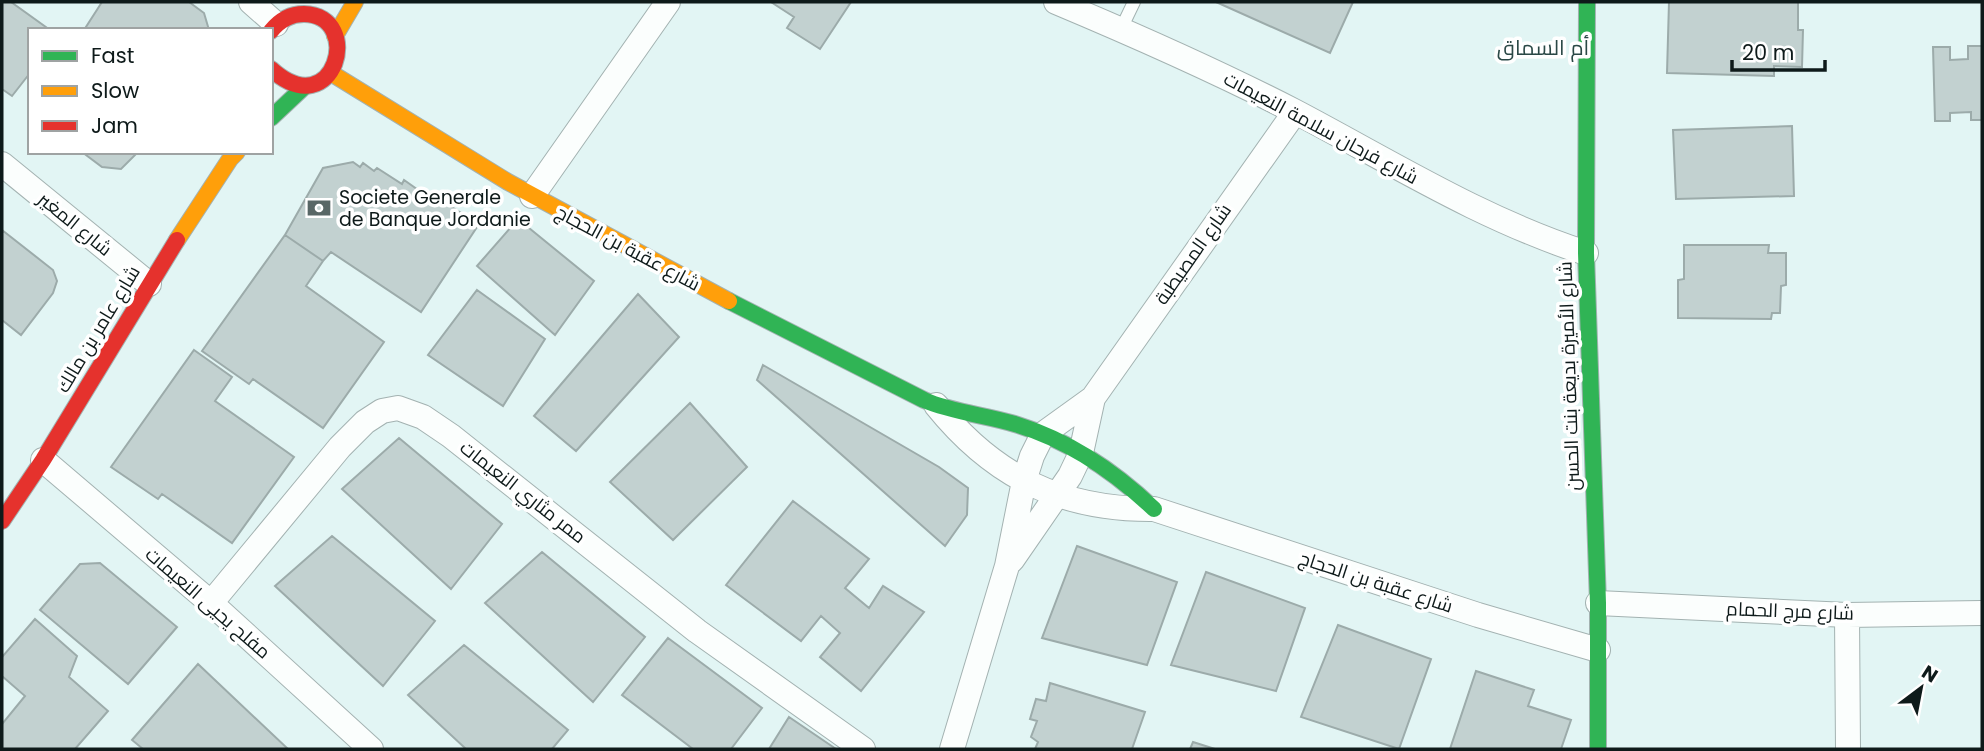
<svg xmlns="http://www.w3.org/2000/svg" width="1984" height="751" font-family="Poppins,Cairo,sans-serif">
  <rect width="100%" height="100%" fill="#e2f5f4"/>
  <!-- building -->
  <path fill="#c2d1d0" stroke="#9cabaa" stroke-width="2" d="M2,2H11L50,30H30V73L12,96L2,89Z
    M102,2H189L204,13L209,30H84Z
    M771,2H851L820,49L787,28L794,17Z
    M1216,2H1353L1330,53Z
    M1669,2H1798V30H1803L1802,67L1774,66V76L1667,73Z
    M1968,46H1982V120H1971V112L1950,113V121H1935L1933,47H1950V60L1968,59Z
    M1792,126L1794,196L1676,199L1673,130Z
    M82,152H138L121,169L102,167Z
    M353,162L360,167L363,163L374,171L377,168L402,184L404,180L431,199L434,196L479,224L421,312L331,252L323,261L285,235L323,168Z
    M518,219L594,281L555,335L477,266Z
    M2,230L53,270L57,281L53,293L21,335L2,320Z
    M285,235L323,261L306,286L384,342L323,428L253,379L249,384L202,351Z
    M1684,245H1769L1768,253H1786V285L1781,286L1780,313H1772L1771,319L1678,318V280L1684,279Z
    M477,290L545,339L503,406L428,355Z
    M638,294L679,337L576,451L534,416Z
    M194,350L232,377L215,401L294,457L232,543L162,494L158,499L111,467Z
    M763,365L939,467L968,488L967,515L945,546L757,380Z
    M690,403L747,467L673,540L610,482Z
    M399,438L502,524L451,589L342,489Z
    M793,501L869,559L845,588L869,608L883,586L924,612L861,691L820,657L840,633L821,616L801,641L726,585Z
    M332,536L435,621L383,686L275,586Z
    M1077,546L1177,582L1147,665L1042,638Z
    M542,552L645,637L593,702L485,603Z
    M100,563L177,627L128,684L40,610L80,564Z
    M1206,572L1305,608L1276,691L1171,665Z
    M35,619L77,656L69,677L108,711L75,749H2V724L25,696L2,676V657Z
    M1338,625L1431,659L1399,749L1301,717Z
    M668,638L762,708L731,749H693L622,695Z
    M464,645L568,730L552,749H466L408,695Z
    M198,664L288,749H143L132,740Z
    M1476,671L1534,690L1528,706L1571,720L1561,749H1450Z
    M1050,683L1145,712L1132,749H1035L1038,742L1031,737L1037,721L1030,719L1036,699L1046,701Z
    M789,717L836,749H769Z
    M1193,742L1215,749H1190Z"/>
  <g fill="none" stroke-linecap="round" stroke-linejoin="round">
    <!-- lane casing -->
    <g stroke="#a3b2b1" stroke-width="14">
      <path id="lane" d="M1121,29L1134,2"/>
    </g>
    <!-- street casing -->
    <g stroke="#a3b2b1" stroke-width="26">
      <path id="street" d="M251,2L276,24
        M1056,2C1137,36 1216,71 1294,111C1391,162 1481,219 1586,253
        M2,164L149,284
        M532,196L668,2
        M936,405C994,477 1062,510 1154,509L1478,615L1598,650
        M43,460L211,603L371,749
        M1012,560L1070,476L1081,453L1093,398
        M211,603L340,447L365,422L382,411L398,408L423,417L451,436L697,631L863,749
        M1598,603L1847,615L1982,613
        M1847,615L1848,749
        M952,749L1007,566L1024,481L1032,456L1043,434L1093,398L1295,112"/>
    </g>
    <!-- fast casing -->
    <g stroke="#a3b2b1" stroke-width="18">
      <path id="fast" d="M1587,2L1586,253L1598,603V749
        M271,118L304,87
        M729,301L924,400C954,413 987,415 1018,425C1070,441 1115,472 1154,509"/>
    </g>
    <!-- slow casing -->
    <g stroke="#a3b2b1" stroke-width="18">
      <path id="slow" d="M335,36L355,2
        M331,73L508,182L729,301
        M177,240L230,159L237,152"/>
    </g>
    <!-- jam casing -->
    <g stroke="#a3b2b1" stroke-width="18">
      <path id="jam" d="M271,31C279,21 290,14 304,14C365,15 335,127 271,69
        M2,521L43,460L177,240"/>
    </g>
    <!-- lane -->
    <use href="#lane" stroke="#fbfefd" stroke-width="12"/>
    <!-- street -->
    <use href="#street" stroke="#fbfefd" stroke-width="24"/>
    <!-- fast -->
    <use href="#fast" stroke="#30b455" stroke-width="16"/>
    <!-- slow -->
    <use href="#slow" stroke="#ff9f0a" stroke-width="16"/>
    <!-- jam -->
    <use href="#jam" stroke="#e5322d" stroke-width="16"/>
  </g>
  <!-- icons -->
  <defs>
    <g id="bank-bare" transform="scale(1.89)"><path d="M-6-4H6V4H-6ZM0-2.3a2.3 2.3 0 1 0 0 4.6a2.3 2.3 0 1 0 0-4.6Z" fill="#586766" stroke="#fff" stroke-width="2.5" paint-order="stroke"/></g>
  </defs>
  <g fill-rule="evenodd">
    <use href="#bank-bare" x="319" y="208"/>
  </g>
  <g text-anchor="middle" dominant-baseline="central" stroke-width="7" stroke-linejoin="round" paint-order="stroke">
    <!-- street labels -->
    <g font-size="19" fill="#0e1a1a" stroke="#fff">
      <text transform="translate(1321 128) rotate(28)">شارع فرحان سلامة النعيمات</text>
      <text transform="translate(75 224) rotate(39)">شارع المغير</text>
      <text transform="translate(628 248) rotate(28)">شارع عقبة بن الحجاج</text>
      <text transform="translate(1193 254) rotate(-55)">شارع المصيطبة</text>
      <text transform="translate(98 329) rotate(-59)">شارع عامر بن مالك</text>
      <text transform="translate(1569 376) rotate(-92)">شارع الأميرة بديعة بنت الحسن</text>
      <text transform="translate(523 492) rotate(38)">ممر مثاري النعيمات</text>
      <text transform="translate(1376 582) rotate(18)">شارع عقبة بن الحجاج</text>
      <text transform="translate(208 603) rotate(41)">مفلح يحيى النعيمات</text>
      <text transform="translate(1790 611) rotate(2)">شارع مرج الحمام</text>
    </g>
    <!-- poi labels -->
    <g font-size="19" fill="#0e1a1a" stroke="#fff" text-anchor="start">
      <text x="339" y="197">Societe Generale<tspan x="339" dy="22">de Banque Jordanie</tspan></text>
    </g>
    <!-- neighbourhood labels -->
    <g font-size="21" fill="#2a4846" stroke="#fff">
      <text x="1543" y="47">أم السماق</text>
    </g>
  </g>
  <!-- border -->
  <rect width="1984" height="751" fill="none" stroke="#0e1a1a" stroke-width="7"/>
  <!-- legend -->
  <rect x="28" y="28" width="245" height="126" fill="#ffffff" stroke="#9fa3a3" stroke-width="2"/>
  <rect x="42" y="51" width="35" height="10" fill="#30b455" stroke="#9fa3a3" stroke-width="2"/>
  <text x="91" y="63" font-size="21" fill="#0e1a1a">Fast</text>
  <rect x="42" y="86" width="35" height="10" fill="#ff9f0a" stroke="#9fa3a3" stroke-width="2"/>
  <text x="91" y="98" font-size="21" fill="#0e1a1a">Slow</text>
  <rect x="42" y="121" width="35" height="10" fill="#e5322d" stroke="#9fa3a3" stroke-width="2"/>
  <text x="91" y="133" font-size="21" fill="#0e1a1a">Jam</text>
  <!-- north arrow -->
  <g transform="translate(1921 688) rotate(32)" stroke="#ffffff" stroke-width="5" paint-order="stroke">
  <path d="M0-5L12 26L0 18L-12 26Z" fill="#0e1a1a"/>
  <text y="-10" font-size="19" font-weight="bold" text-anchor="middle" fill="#0e1a1a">N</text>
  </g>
  <!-- scale -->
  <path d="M1732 60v10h93v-10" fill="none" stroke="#0e1a1a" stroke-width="3.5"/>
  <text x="1742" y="60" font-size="21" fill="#0e1a1a" stroke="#ffffff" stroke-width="5" paint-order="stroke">20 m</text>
</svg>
